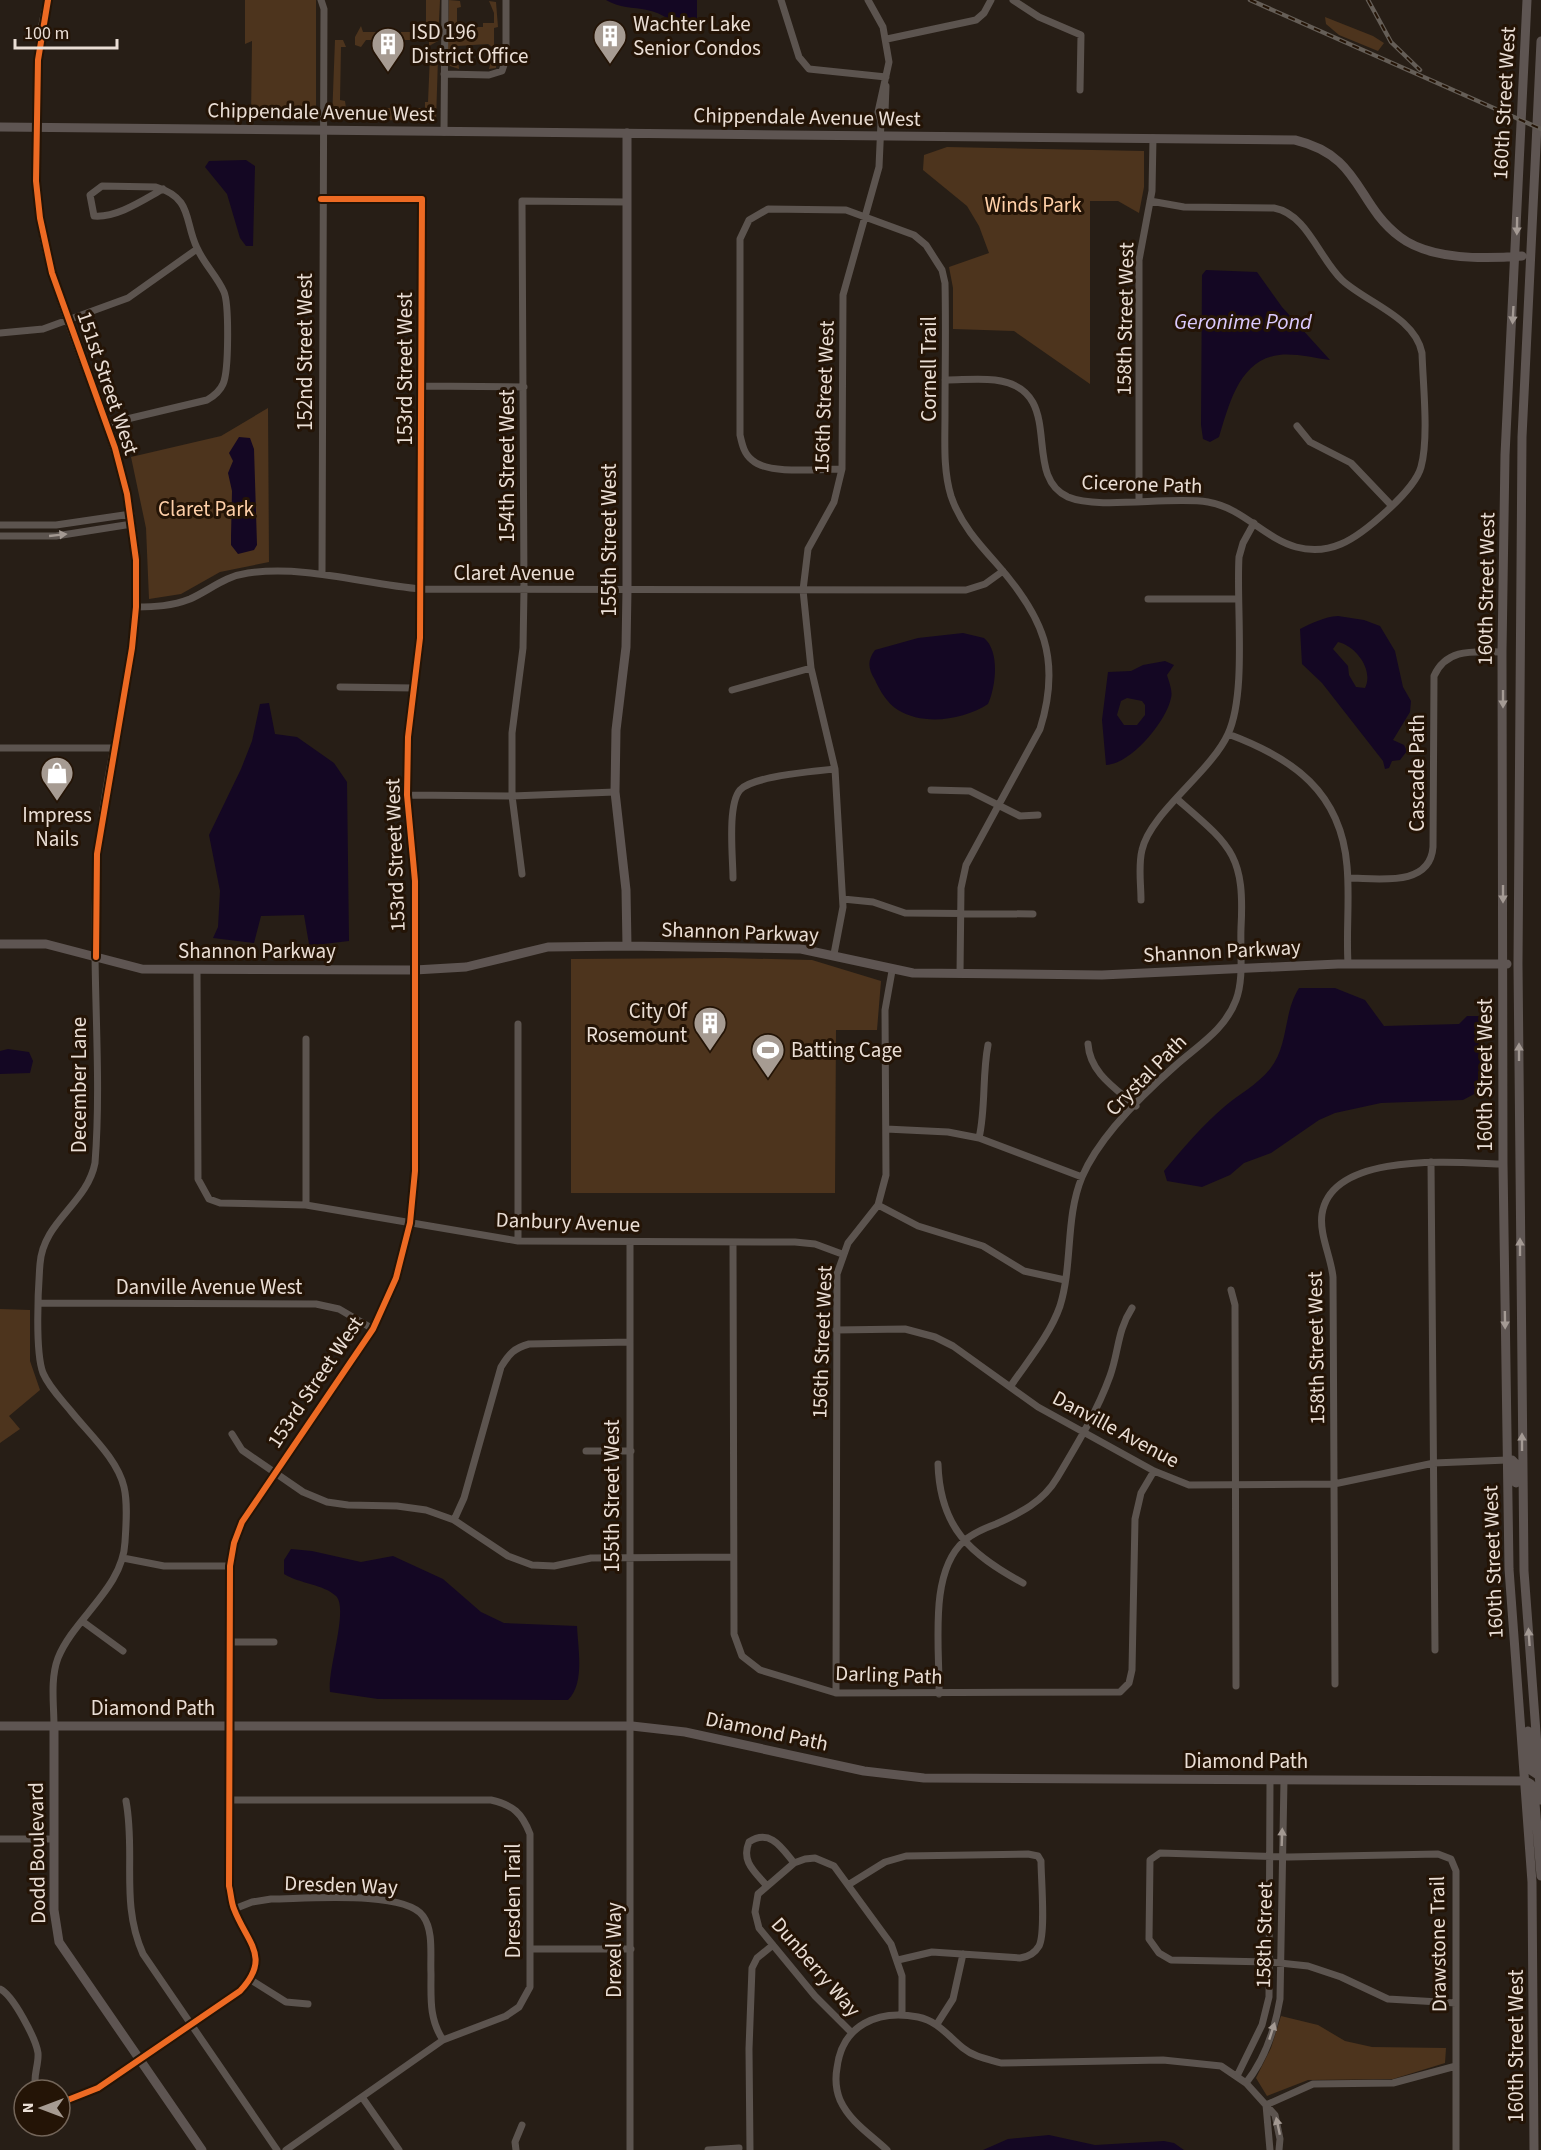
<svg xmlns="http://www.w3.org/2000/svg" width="1541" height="2150" font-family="'Source Sans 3',sans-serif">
  <rect width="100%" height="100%" fill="#271e16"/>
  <!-- green -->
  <path fill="#4d341d" d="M245,0H316V119L251,118L252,41L245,44Z
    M426,0H440L438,41L429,46V40H401V32H419L420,28L426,26Z
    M449,0L460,1L461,7L457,8V27H483V23H494V13L489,1L496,2L498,27L494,28V45H498L496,68L489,69L494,48L488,44L457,46L459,69L447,65Z
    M1325,17L1373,36L1384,43L1378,51L1339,35L1326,24Z
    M361,26L363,32H398V40H366L361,47L355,45V37Z
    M335,40H343L346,47H341L340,100L345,101L346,108H377V119H332Z
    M430,55L438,58L436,121L379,120V108H425V102H428Z
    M947,147L1144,151V187L1139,213L1118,201H1090V384L1014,331L953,329V288L949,267L989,253L979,226L967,206L923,170L924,155Z
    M268,408L269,562L220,572L181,594L149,599L146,528L131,457L221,436Z
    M726,958L812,960L881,981L877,1030H836L835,1193H571V959Z
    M0,1309L30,1310V1361L40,1390L9,1416L20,1429L0,1443Z
    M1281,2016L1318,2025L1345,2041L1372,2047L1446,2048L1445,2063L1393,2079L1308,2080L1267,2096L1256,2078L1271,2048Z"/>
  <!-- water -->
  <path fill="#140723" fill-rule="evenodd" d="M606,0H697V29L688,33C676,24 663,13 647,10C633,7 619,8 606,0Z
    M246,160L255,166L253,246H246L240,238L227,194L205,167L209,161Z
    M1206,270L1257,272L1282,307L1330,360C1314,358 1295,353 1279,355C1239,360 1229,405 1219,437L1210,442L1203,439L1201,425L1202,275Z
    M239,437L250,438L254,449L257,545L254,550L238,554L231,545V537L232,491L228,473L233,461L229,453Z
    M1338,616L1364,620L1380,626L1395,651L1403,687L1411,701L1410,712L1393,740L1404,745L1407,751L1400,760L1392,761L1389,768L1385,769L1383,761L1322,683L1302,664L1300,629C1312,623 1324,617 1338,616ZM1338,642C1356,646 1374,670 1365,688L1356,687L1349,675L1348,666L1333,649Z
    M963,633L984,638C1000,651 996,686 988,704C963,720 924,726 898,710C887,703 880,691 875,680C868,668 867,661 875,650L918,638Z
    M1165,661L1174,665L1167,675C1169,682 1173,691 1171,698C1166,722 1131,764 1106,765L1102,720L1108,672L1131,671L1143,665ZM1127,698L1142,701L1145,705V715L1137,725H1124L1117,715L1121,701Z
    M269,703L275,734L297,737L334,763L347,782L349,941L315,945L310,950L304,915L261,916L254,943L213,938L218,927L220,891L209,835L241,769L252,741L260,704Z
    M1299,988H1335L1365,1000L1384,1026L1459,1024L1467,1016H1479L1482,1031L1478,1039L1482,1052L1478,1092L1463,1100L1381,1103L1335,1113L1319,1120L1271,1153L1244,1163L1230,1175L1202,1187L1167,1181L1164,1171C1183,1148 1202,1126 1224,1107C1239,1094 1257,1085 1270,1069C1289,1045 1283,1013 1299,988Z
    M8,1049L29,1052L33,1061L30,1073L0,1074V1051Z
    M291,1549L312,1551L361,1562L393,1556L443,1579L481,1612L504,1623L577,1626C578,1648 585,1684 568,1700L378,1699L330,1692C327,1670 349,1609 336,1596C323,1584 300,1584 284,1574V1560Z
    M1049,2135L1095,2145L1164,2141L1174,2143L1184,2150H983L1008,2139Z"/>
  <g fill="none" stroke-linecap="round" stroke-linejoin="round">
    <!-- street -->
    <path stroke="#5c544f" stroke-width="7" d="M48,0C37,33 38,71 37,106C36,157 34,209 48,259C75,361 130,453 136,560C141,660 105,756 98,854C89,957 103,1061 95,1163C87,1204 43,1221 40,1264C38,1289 35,1352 43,1373C49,1387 60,1398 70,1410C88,1433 117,1458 124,1487C128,1504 126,1525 125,1542C123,1588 74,1618 58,1658C50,1679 54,1705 54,1726
      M321,0L324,9L322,574
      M781,0L799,57L809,69L886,77
      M1013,0L1039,17L1081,35L1080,90
      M887,39L976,20L984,13L991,0
      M444,74L489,75L502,71L506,59V0
      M881,122L885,112L886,86
      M444,132L445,0
      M0,333L43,329L128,298L197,249
      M945,380C962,380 979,378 995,380C1069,389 1019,475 1068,497C1099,510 1170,496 1208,502C1243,508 1264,538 1296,547C1311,551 1327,550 1341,544C1363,535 1415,490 1421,467C1429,438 1423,385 1422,353C1415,317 1367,303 1342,280C1319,258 1307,214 1274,208L1184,207L1150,201
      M421,386L524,387
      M106,424L207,400C214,396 220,391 223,384C229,371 229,304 224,292C217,276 204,264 197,248C184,221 193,198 156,187L102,186L90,195L94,216C117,218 143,200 163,189
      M1297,426L1310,442L1351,463L1391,505
      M842,469C820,469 768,475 752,460C744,454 742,444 740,435V239L749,220L768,209L846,210L914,235L926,245L942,270L945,283C946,327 945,371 945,415C945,441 943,470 951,496C960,523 978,543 996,563C1043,616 1062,659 1040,729L966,865L961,888L960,974
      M1139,500V260L1152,191L1153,138
      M0,525H56L131,514
      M0,536H56L132,524
      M1148,599H1238
      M136,607C155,607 172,606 190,599C210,590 225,576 248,573C306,565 364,584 421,589L966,590L985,584L1003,571
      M340,687L414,688
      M732,690L811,668
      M1228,734C1293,758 1341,792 1347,866C1350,898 1346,931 1348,963
      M0,748H115
      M931,790L970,791L1020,816L1038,815
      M407,795L512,796L615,792
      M522,874L512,796V733L523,648L524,589L522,201L627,202
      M733,878C733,859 727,805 740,790C752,776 816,771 835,769
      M1348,878C1377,878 1430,888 1433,847L1434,676C1447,647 1476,652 1502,652
      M843,899L873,902L905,913L1033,914
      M1141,900C1141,884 1138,866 1142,850C1150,813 1211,772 1228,734C1247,693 1236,605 1239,557L1243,543L1254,523
      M834,954L843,907L835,769L811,668L803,590L808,549L834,502L842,469L843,295L879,167L881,122L878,112L889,62L883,27L868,0
      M197,969L198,1179L209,1199L220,1203L306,1205L518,1241L795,1242L815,1244L842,1254
      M518,1024V1241
      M1088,1044C1090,1073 1115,1088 1136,1106
      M886,1129L948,1132L979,1138L1082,1177
      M979,1138C986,1107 982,1076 988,1045
      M1431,1162L1435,1650
      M306,1205V1039
      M878,1205L918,1226L983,1246L1024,1271L1065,1280
      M733,1242L734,1634L742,1656L760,1670L836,1693L1120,1692L1129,1683L1132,1670L1135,1519L1141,1493L1154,1471
      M1231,1290L1235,1305L1236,1686
      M40,1303L316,1304L339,1309L373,1329
      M836,1330L905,1329L935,1337L953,1346L1038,1407L1154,1471L1189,1485L1334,1484L1434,1463L1507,1460
      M1010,1387C1027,1362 1050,1335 1060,1306C1073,1264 1065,1218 1082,1177C1099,1137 1143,1094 1175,1066C1197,1046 1225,1030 1236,1000C1244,979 1240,951 1241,928C1245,854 1231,846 1177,799
      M232,1434L242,1450L303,1492L327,1502L348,1505L397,1506L426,1510L454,1520L508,1556L532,1565L554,1566L591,1558L733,1557
      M586,1451H631
      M938,1464C940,1528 970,1554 1023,1583
      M454,1520L464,1498L501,1367C509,1354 514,1348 529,1344L630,1342
      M123,1558L164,1566H230
      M82,1621L123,1651
      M229,1642H274
      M1335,1684L1333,1277C1331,1257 1319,1234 1322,1214C1332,1150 1458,1163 1503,1164
      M836,1693L837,1274L848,1243L878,1205L886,1175L885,1010L892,971
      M939,1694C940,1649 928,1573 964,1541C973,1533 985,1528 996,1524C1020,1513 1043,1502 1057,1478C1076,1446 1097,1412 1110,1376C1119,1351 1117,1331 1132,1308
      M229,1800H491C513,1805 522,1813 530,1834V1987L519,2007L506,2016L443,2040L286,2150
      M126,1801C136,1854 120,1903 143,1954L277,2150
      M0,1839H53
      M766,1885C754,1871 741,1861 749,1842C770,1828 782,1848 794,1863
      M848,1885L885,1862L906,1856L1028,1854L1038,1856L1041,1861C1041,1878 1046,1933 1039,1946C1035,1953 1028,1957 1020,1958L932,1952L898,1960
      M234,1909L252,1902L271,1899C304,1899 404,1890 423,1916C434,1931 430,1956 431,1974C431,1998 429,2019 443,2040
      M531,1949H631
      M251,1980L286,2002L308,2004
      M0,1989C13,1995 36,2039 38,2053C39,2066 32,2077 36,2090
      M937,2024L953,1999L963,1954
      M852,2033L815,1996L759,1928L755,1912L758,1894L794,1863L805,1859L815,1858L834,1866L891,1944L902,1976V2014
      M1237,2076L1262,2025L1269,1997L1270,1780
      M1246,2083C1265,2059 1275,2029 1280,1999L1284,1780
      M362,2097L399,2150
      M60,2103L98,2088L240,1991C272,1957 247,1943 234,1909C231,1902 231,1893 229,1886L230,1566L234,1543L242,1522L373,1329L396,1278L410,1223L415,1171V881L407,795L408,737L420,638L422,199H321
      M1266,2105L1313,2084L1393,2083L1456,2066
      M1266,2105L1270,2150
      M516,2150L515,2142L522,2125
      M630,2150V1242
      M708,2150L739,2148
      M750,2150L749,2049L752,1968L757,1958L773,1945
      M887,2150C870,2134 850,2122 840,2100C836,2090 835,2079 837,2068C842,2025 878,2009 918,2017C938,2021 948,2036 963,2048C974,2057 987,2059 1001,2063L1163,2060L1221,2066L1246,2083L1275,2115L1280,2139L1279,2150
      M1456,2150V1871L1451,1859L1438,1854L1289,1857L1160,1853L1150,1860L1149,1939L1159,1953L1171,1960L1270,1962L1308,1966L1341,1977L1388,1999L1456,2003"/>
    <!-- secondary -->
    <path stroke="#5e5552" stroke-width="9" d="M1527,0L1505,455L1502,652L1503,1164L1509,1569L1532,1882L1534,2150
      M1541,41L1522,437L1518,964L1524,1571L1541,1800
      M0,127L1295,140C1362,156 1355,203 1400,237C1430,260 1486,259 1522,256
      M627,133V590L626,647L616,730L615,792L626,890L627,946
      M0,944H46L142,969L415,970L466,967L548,947L627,946L801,949L913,973L1102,975L1338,964H1507
      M1507,1460H1512L1515,1463L1516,1483
      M0,1726H632L685,1732L864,1771L924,1778L1526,1781
      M54,1726V1910L59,1942L202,2150
      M1528,1731L1532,1771L1541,1777
      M1526,1781L1531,1784L1534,1791L1541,1876"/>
    <!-- rail casing -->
    <g stroke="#655e57" stroke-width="4.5">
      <path id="rail" d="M1250,0L1541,129
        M1368,0L1391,42L1420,70"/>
    </g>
    <!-- rail -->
    <use href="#rail" stroke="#241406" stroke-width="2" stroke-dasharray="7" stroke-linecap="butt"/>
    <!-- cycleway casing -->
    <g stroke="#241406" stroke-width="10">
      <path id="cycleway" d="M48,0L38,60L36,181L40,218L52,273L115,448L127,494L136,560V607L132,648L97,854L96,957
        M60,2103L98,2088L240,1991C272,1957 247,1943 234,1909C231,1902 231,1893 229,1886L230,1566L234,1543L242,1522L373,1329L396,1278L410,1223L415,1171V881L407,795L408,737L420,638L422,199H321"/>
    </g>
    <!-- cycleway -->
    <use href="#cycleway" stroke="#ed6a23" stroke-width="6"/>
  </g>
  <!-- one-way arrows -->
  <defs><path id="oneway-solid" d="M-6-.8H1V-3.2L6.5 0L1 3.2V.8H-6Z" transform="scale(1.5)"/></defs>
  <g fill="#a49a94">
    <use href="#oneway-solid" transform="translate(1517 226) rotate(91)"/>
    <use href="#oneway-solid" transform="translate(1513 315) rotate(93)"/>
    <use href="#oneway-solid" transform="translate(1503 699) rotate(90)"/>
    <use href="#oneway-solid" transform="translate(1503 894) rotate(90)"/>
    <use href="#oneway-solid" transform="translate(1519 1052) rotate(-90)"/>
    <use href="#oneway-solid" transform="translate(1520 1247) rotate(-90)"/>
    <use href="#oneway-solid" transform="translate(1505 1320) rotate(89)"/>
    <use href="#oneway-solid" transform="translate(1522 1442) rotate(-90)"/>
    <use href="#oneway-solid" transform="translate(1529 1637) rotate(-94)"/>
  </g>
  <g fill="#a39992">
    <use href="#oneway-solid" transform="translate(58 535) rotate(-6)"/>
    <use href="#oneway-solid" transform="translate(1282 1837) rotate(-88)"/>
    <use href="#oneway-solid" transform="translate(1272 2031) rotate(-72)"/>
    <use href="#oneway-solid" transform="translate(1278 2126) rotate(-102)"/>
  </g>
  <!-- icons -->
  <defs>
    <g id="building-pin" transform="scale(1.725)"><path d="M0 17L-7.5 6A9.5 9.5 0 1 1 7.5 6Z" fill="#a69b92" stroke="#241406"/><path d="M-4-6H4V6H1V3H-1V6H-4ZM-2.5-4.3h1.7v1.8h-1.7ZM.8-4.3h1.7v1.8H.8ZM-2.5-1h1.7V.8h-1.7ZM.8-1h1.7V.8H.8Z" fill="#fff"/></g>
    <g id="shop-pin" transform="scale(1.725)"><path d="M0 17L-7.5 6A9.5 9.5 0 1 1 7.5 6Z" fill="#a69b92" stroke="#241406"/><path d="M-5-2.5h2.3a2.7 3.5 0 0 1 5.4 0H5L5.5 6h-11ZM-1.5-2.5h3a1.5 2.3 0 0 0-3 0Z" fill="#fff"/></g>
    <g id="stadium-pin" transform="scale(1.725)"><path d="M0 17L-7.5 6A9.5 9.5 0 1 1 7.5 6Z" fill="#a69b92" stroke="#241406"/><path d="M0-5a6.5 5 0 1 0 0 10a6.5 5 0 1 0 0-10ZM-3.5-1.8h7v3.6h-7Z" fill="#fff"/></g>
  </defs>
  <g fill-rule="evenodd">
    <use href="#building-pin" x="610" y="36"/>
    <use href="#building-pin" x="388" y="44"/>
    <use href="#shop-pin" x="57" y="773"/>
    <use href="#building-pin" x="710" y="1023"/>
    <use href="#stadium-pin" x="768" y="1050"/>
  </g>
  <g text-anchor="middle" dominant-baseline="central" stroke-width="6" stroke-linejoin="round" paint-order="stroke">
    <!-- poi labels -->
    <g font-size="21" fill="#eaded5" stroke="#241406" text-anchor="start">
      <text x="633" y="24">Wachter Lake<tspan x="633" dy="24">Senior Condos</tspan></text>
      <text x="411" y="32">ISD 196<tspan x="411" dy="24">District Office</tspan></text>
      <text x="57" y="815" text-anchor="middle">Impress<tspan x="57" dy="24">Nails</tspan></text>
      <text x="687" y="1011" text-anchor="end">City Of<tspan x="687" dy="24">Rosemount</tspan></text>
      <text x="791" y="1050">Batting Cage</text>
    </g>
    <!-- street labels -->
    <g font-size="21" fill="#eaded5" stroke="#241406">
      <text transform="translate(1504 103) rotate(-87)">160th Street West</text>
      <text transform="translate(321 112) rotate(1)">Chippendale Avenue West</text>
      <text transform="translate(807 117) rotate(1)">Chippendale Avenue West</text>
      <text transform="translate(1125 319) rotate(-89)">158th Street West</text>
      <text transform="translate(305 352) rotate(-90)">152nd Street West</text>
      <text transform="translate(405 369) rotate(-90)">153rd Street West</text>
      <text transform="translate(929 369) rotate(-90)">Cornell Trail</text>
      <text transform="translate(108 383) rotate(71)">151st Street West</text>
      <text transform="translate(824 397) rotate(-88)">156th Street West</text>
      <text transform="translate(507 466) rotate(-90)">154th Street West</text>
      <text transform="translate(1142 484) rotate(2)">Cicerone Path</text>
      <text transform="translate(609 540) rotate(-90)">155th Street West</text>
      <text x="514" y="573">Claret Avenue</text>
      <text transform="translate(1486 589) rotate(-89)">160th Street West</text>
      <text transform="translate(1417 773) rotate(-90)">Cascade Path</text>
      <text transform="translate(395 855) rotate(-92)">153rd Street West</text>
      <text transform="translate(740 932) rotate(2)">Shannon Parkway</text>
      <text x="257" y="951">Shannon Parkway</text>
      <text transform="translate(1222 951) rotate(-3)">Shannon Parkway</text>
      <text transform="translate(1146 1075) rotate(-45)">Crystal Path</text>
      <text transform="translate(1485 1075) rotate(-90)">160th Street West</text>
      <text transform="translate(79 1085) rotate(-90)">December Lane</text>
      <text transform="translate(568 1222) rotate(2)">Danbury Avenue</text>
      <text x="209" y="1287">Danville Avenue West</text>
      <text transform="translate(822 1342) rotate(-88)">156th Street West</text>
      <text transform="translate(1316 1348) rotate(-91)">158th Street West</text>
      <text transform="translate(315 1382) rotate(-56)">153rd Street West</text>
      <text transform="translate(1116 1429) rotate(28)">Danville Avenue</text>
      <text transform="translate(612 1496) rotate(-90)">155th Street West</text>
      <text transform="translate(1493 1562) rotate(-92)">160th Street West</text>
      <text transform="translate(889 1675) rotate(2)">Darling Path</text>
      <text x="153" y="1708">Diamond Path</text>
      <text transform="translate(767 1731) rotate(12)">Diamond Path</text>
      <text x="1246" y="1761">Diamond Path</text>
      <text transform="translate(37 1853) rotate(-91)">Dodd Boulevard</text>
      <text transform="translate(341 1885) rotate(2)">Dresden Way</text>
      <text transform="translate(513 1901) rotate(-90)">Dresden Trail</text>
      <text transform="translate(1264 1935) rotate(-89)">158th Street</text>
      <text transform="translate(1438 1944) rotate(-91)">Drawstone Trail</text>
      <text transform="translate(614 1950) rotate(-90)">Drexel Way</text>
      <text transform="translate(816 1967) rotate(49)">Dunberry Way</text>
      <text transform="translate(1516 2046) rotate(-90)">160th Street West</text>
    </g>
    <!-- park labels -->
    <g font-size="21" fill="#ffd0a9" stroke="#241406">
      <text x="1033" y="205">Winds Park</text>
      <text x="206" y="509">Claret Park</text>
    </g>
    <!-- water labels -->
    <g font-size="22" font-style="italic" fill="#dbcafe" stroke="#241406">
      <text x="1243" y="322">Geronime Pond</text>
    </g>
  </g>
  <!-- north arrow -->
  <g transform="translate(42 2108) rotate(270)"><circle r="28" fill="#241406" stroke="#736559" stroke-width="1.5"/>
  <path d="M0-4.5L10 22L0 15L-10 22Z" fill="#a69b92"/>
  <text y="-9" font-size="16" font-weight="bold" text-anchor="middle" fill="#eaded5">N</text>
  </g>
  <!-- scale -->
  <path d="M15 39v9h102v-9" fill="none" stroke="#eaded5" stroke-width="3"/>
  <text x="24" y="39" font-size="18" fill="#eaded5" stroke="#241406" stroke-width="4.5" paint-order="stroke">100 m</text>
</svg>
